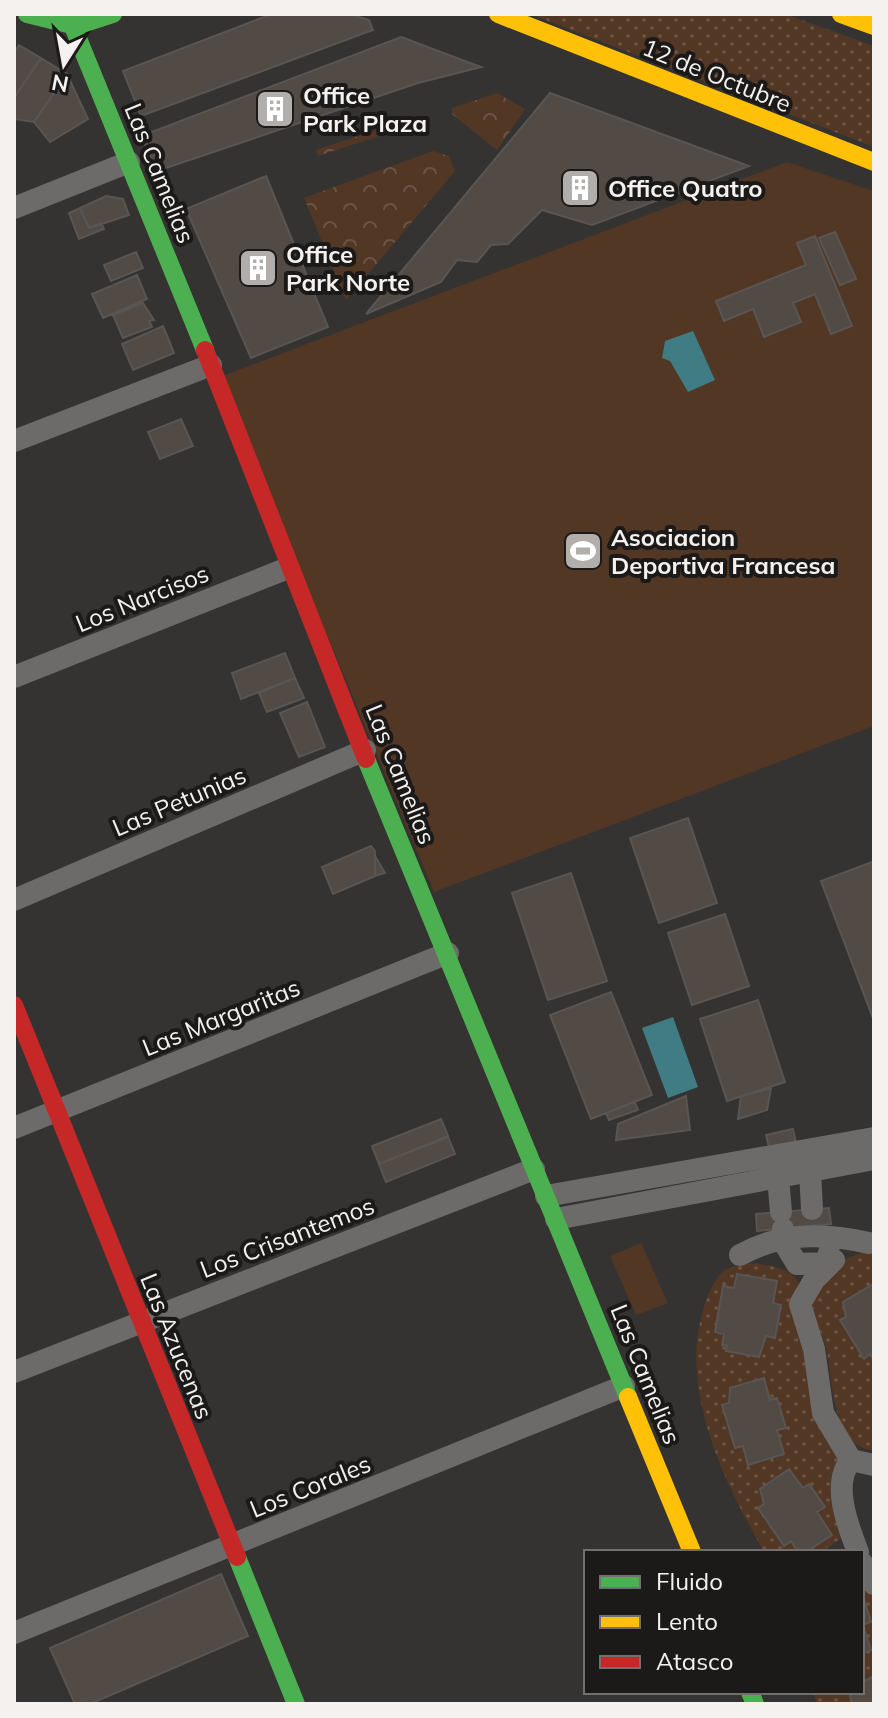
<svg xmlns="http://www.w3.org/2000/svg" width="888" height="1718" font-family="Mulish,sans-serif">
  <defs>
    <pattern id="grass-dots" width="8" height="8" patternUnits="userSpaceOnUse" patternTransform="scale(2)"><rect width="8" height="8" fill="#533725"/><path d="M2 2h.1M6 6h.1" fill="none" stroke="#6c5445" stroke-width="1.8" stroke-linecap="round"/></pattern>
    <pattern id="park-crowns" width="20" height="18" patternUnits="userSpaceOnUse" patternTransform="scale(2)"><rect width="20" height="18" fill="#533725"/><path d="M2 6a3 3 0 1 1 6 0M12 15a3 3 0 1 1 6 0" fill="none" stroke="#6c5445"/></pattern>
  </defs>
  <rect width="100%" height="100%" fill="#353331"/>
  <!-- grass -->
  <path fill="url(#grass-dots)" d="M530,14H785L874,46V147Z
    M874,1250V1450C833,1449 832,1379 827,1351C824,1337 815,1324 813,1309C808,1276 847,1254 874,1250Z
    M748,1263C767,1265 785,1265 798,1281L818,1384L850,1453L845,1536L821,1552H764C724,1481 678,1390 704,1307C707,1297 715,1277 725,1270C731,1266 741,1265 748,1263Z
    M862,1568L874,1590V1704H817L813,1692H862Z"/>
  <!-- park -->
  <path fill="url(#park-crowns)" d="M497,93L525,109L497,150L452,114V108Z
    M414,118L416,124L318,156L316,150Z
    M433,151L449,156L455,171L346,300L304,198Z"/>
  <!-- pitch -->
  <path fill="#533725" d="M787,162L874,191V726L434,892L220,377Z
    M641,1243L668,1303L636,1315L610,1256Z"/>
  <!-- water -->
  <path fill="#3f7c83" d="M693,331L715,380L688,392L670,361L662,358L665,341Z
    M673,1017L698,1087L668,1098L642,1028Z"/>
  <!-- building -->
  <path fill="#524a44" stroke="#585654" stroke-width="2" d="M272,14H349L369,20L373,30L141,116L123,71Z
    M401,37L481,67L418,83L157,171L141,136Z
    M19,45L41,58L14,98V53Z
    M41,58L67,74L34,122L14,119V98Z
    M67,74L88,119L50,142L34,122Z
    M550,93L749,166L592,225L542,210L508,244L491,245L477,262L457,260L441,282L366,314Z
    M266,176L328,327L251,358L186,209Z
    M106,196L123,199L129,215L89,228L80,208Z
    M80,208L89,228L101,223L104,229L79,239L69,213Z
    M835,232L856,279L840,285L819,238Z
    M815,236L852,326L831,334L815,294L793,303L801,322L764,337L753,309L724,321L716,301L806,265L797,243Z
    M136,252L143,268L111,281L104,265Z
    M137,275L147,299L103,318L92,294Z
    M143,303L154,320L149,321L152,327L123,338L113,315Z
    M163,326L174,353L133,370L122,344Z
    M181,419L193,446L160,459L148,432Z
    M285,653L295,678L241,699L232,673Z
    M295,678L304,698L267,712L259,693Z
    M307,702L325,747L299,757L280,713Z
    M688,818L717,903L659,923L630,838Z
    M371,846L375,851V876L333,894L322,867Z
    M375,856L385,873L375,876Z
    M872,862L874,868V1021L821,881Z
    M571,873L607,981L548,1000L512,893Z
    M725,914L749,986L692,1005L668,933Z
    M611,992L652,1095L591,1119L550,1015Z
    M758,1000L785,1082L727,1101L700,1019Z
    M771,1088L767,1110L738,1119L741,1096Z
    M686,1096L690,1130L616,1140L618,1124Z
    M635,1102L638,1110L609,1120L606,1113Z
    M441,1119L448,1136L379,1164L372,1146Z
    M793,1129L796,1143L769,1148L766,1135Z
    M448,1137L455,1154L386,1182L379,1164Z
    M829,1208L831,1224L757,1231L756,1214Z
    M737,1274L777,1281L773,1303L781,1305L775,1338L766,1336L759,1357L726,1351L727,1345H722L724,1334L715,1332L723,1286L734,1288Z
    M873,1284L874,1285V1360L870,1354L864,1359L840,1320L846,1317L843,1302Z
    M764,1378L770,1400L777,1398L786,1428L777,1430L784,1454L748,1465L743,1446L735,1448L722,1405L729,1403L730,1388Z
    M789,1469L803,1488L809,1484L825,1507L817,1512L832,1535L806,1552L796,1549L791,1541L784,1546L758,1508L764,1504L760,1489Z
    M221,1574L248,1636L90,1704H75L50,1648Z
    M863,1596L871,1622L863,1625L871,1650L862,1653Z
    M874,1676V1704H847L852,1702L850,1696L854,1692H862V1682Z"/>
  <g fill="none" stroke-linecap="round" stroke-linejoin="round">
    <!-- street -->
    <path stroke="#6c6b6a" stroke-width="22" d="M14,208L129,162
      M14,441L211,365
      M14,677L288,568
      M14,900L365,750
      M14,1128L448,953
      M810,1171L812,1209
      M778,1177L781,1212
      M546,1196L874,1138
      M556,1219L874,1159
      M783,1229L786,1246L797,1264L826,1263L829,1253
      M740,1255C781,1232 824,1233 869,1243
      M834,1260L814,1280L800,1304L814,1349L823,1413L851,1460C831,1484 848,1526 858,1552
      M14,1372L534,1169
      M851,1460L874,1465
      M862,1563L874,1584
      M14,1633L624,1386"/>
    <!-- fast -->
    <path stroke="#4caf50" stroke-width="18" d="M27,14L76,26L113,14
      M68,14L205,350
      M366,759L628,1397
      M237,1557L296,1704
      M750,1692L755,1704"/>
    <!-- slow -->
    <path stroke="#ffc107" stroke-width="18" d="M498,14L874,162
      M841,14L874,26
      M628,1397L692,1552"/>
    <!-- jam -->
    <path stroke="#c62828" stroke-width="18" d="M205,350L366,759
      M14,1005L237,1557"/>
  </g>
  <!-- icons -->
  <defs>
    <g id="building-square" transform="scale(2)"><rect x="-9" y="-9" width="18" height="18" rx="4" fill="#b1aeac" stroke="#1c1a19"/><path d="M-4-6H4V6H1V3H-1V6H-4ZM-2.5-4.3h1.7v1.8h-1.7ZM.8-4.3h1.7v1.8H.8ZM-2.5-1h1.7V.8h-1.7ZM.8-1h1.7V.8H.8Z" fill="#fff"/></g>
    <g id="stadium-square" transform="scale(2)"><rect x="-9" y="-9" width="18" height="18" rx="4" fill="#b1aeac" stroke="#1c1a19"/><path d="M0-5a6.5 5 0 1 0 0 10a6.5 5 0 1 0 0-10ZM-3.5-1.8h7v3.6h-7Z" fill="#fff"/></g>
  </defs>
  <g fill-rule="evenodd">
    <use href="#building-square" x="275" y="109"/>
    <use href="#building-square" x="580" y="188"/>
    <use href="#building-square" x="258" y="268"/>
    <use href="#stadium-square" x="583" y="551"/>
  </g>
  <g text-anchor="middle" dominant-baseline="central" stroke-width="8" stroke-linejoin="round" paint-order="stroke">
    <!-- street labels -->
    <g font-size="24" fill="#f4f1ef" stroke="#1c1a19">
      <text transform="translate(717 75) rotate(22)">12 de Octubre</text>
      <text transform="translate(160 173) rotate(68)">Las Camelias</text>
      <text transform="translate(142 598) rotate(-22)">Los Narcisos</text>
      <text transform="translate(401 774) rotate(68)">Las Camelias</text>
      <text transform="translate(179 801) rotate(-23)">Las Petunias</text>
      <text transform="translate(221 1017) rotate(-22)">Las Margaritas</text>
      <text transform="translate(287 1237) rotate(-21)">Los Crisantemos</text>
      <text transform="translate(177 1346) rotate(68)">Las Azucenas</text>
      <text transform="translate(646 1374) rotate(68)">Las Camelias</text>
      <text transform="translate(310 1486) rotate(-22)">Los Corales</text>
    </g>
    <!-- poi labels -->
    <g font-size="24" font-weight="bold" fill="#f4f1ef" stroke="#1c1a19" text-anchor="start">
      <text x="303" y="95">Office<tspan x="303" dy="28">Park Plaza</tspan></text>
      <text x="608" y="188">Office Quatro</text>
      <text x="286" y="254">Office<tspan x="286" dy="28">Park Norte</tspan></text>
      <text x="611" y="537">Asociacion<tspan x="611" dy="28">Deportiva Francesa</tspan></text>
    </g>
  </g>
  <!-- border -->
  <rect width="888" height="1718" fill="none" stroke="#f4f1ef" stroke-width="32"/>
  <!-- legend -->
  <rect x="584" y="1550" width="280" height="144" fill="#1c1a19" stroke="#72706f" stroke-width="2"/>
  <rect x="600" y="1576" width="40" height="12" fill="#4caf50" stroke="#72706f" stroke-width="2"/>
  <text x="656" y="1590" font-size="24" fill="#f4f1ef">Fluido</text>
  <rect x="600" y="1616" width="40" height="12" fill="#ffc107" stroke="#72706f" stroke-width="2"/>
  <text x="656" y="1630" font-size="24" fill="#f4f1ef">Lento</text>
  <rect x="600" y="1656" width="40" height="12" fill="#c62828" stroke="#72706f" stroke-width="2"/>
  <text x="656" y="1670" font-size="24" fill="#f4f1ef">Atasco</text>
  <!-- north arrow -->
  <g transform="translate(64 64) rotate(191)" stroke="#1c1a19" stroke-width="6" paint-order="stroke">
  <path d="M0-6L14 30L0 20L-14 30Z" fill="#f4f1ef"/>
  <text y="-12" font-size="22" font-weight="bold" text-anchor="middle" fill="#f4f1ef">N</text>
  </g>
</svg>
